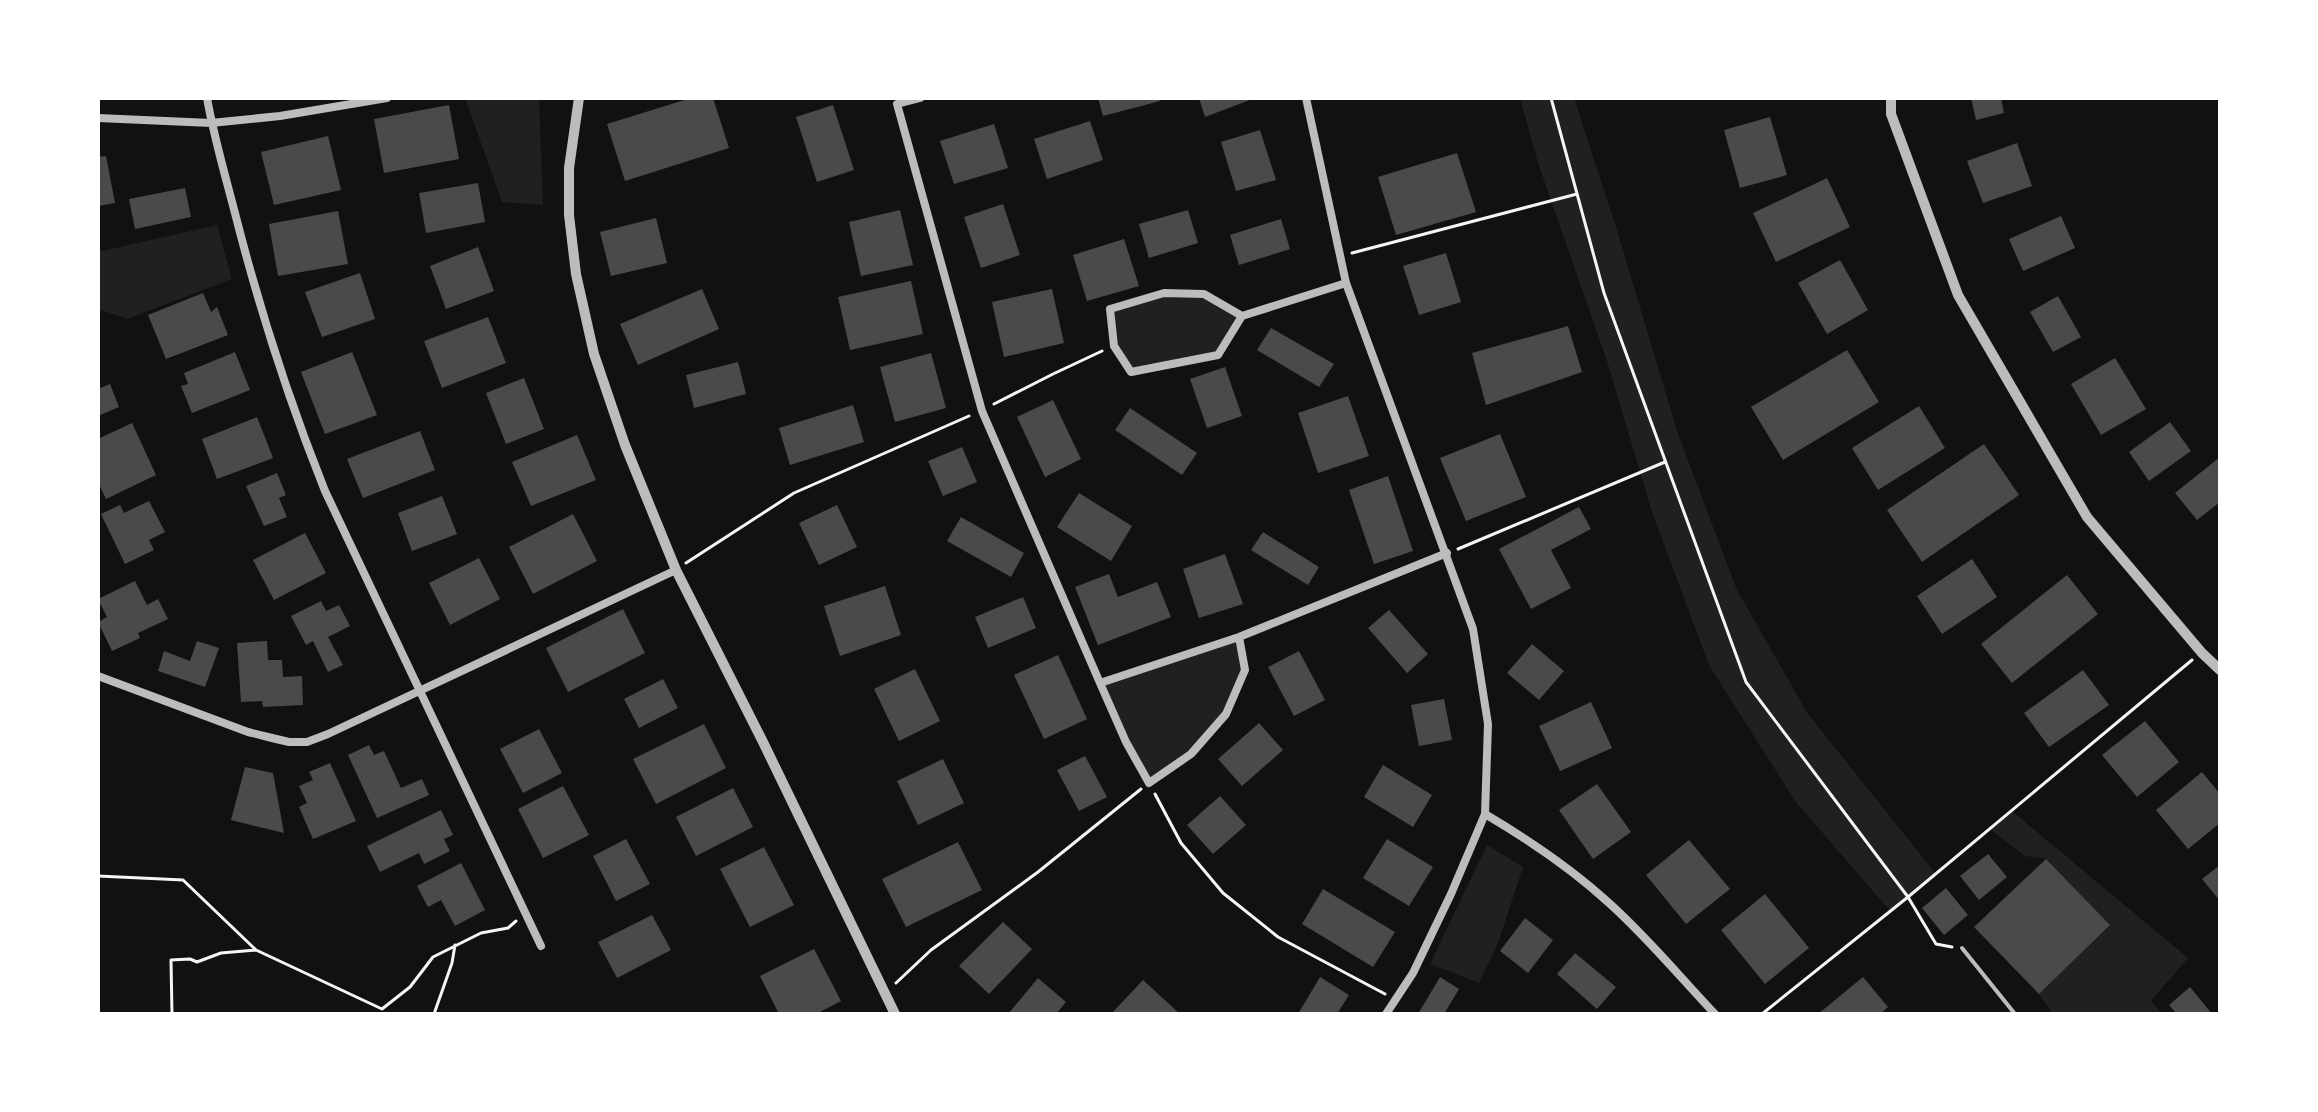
<svg xmlns="http://www.w3.org/2000/svg" width="2318" height="1112" font-family="'Public Sans',sans-serif">
  <rect width="100%" height="100%" fill="#111"/>
  <!-- green -->
  <path fill="#202020" d="M465,98H539L543,205L502,202Z
    M1520,98H1574L1616,227L1678,434L1737,590L1808,714L1936,874L1890,911L1795,801L1709,665L1652,512L1607,361L1538,163Z
    M217,225L232,279L127,319L98,309V252Z
    M1164,293L1204,294L1242,316L1218,355L1131,372L1114,346L1110,309Z
    M1239,637L1245,670L1226,714L1191,754L1149,783L1100,683Z
    M2012,811L2188,958L2151,1001L2162,1014H2053L2039,994L2110,925L2046,859L2025,856L1990,829Z
    M1487,845L1523,867L1498,943L1479,983L1430,964Z"/>
  <!-- building -->
  <path fill="#4a4a4a" d="M691,98H713L729,148L625,181L607,124Z
    M1098,98H1159L1160,101L1103,116Z
    M1199,98H1255L1205,117Z
    M1971,98H2001L2004,113L1976,120Z
    M449,105L459,159L384,173L374,119Z
    M833,105L854,170L817,182L796,117Z
    M1770,117L1787,175L1740,188L1724,130Z
    M1090,121L1103,160L1047,179L1034,139Z
    M994,124L1008,168L954,184L940,141Z
    M1260,130L1276,180L1236,191L1221,142Z
    M328,136L341,190L274,205L261,152Z
    M2017,143L2032,186L1983,203L1967,161Z
    M1457,153L1476,212L1396,235L1378,177Z
    M106,156L115,203L98,206V157Z
    M1827,178L1850,227L1776,262L1753,213Z
    M478,183L485,222L426,233L419,193Z
    M185,188L191,217L135,229L129,199Z
    M1003,204L1020,255L981,268L964,217Z
    M900,210L913,265L861,276L849,222Z
    M1188,210L1198,243L1149,258L1139,224Z
    M338,211L348,264L278,276L269,224Z
    M2061,216L2075,248L2023,271L2009,239Z
    M656,218L667,263L611,276L600,232Z
    M1281,219L1290,249L1239,265L1230,235Z
    M1124,239L1139,286L1087,301L1073,255Z
    M478,247L494,291L446,309L430,266Z
    M1446,253L1461,302L1419,315L1403,266Z
    M1840,260L1868,310L1827,334L1798,283Z
    M360,273L375,319L322,337L305,292Z
    M911,281L923,334L850,350L838,297Z
    M702,289L719,329L638,365L620,324Z
    M1052,289L1064,343L1004,357L992,302Z
    M203,293L211,312L217,307L228,335L166,359L148,315Z
    M2058,296L2081,337L2053,352L2030,312Z
    M488,317L506,363L442,388L424,341Z
    M1568,326L1582,372L1486,405L1472,353Z
    M1271,328L1334,364L1319,387L1257,350Z
    M1847,350L1879,402L1783,460L1751,407Z
    M235,352L250,390L192,413L181,386L188,384L184,373Z
    M352,352L377,415L325,434L301,372Z
    M931,353L946,408L895,422L880,367Z
    M2115,358L2146,409L2101,435L2071,384Z
    M738,362L746,394L694,408L686,375Z
    M1225,367L1242,416L1207,428L1190,379Z
    M524,378L544,429L506,444L486,393Z
    M110,384L119,407L98,416V389Z
    M1348,396L1369,456L1318,473L1298,413Z
    M1053,400L1081,459L1045,477L1017,417Z
    M853,405L864,442L790,465L779,428Z
    M1919,406L1945,448L1878,490L1852,448Z
    M1130,408L1197,453L1182,475L1115,430Z
    M257,417L273,458L217,479L202,439Z
    M2170,422L2191,451L2149,481L2129,452Z
    M132,423L156,475L106,499L98,482V439Z
    M420,431L435,470L363,498L347,459Z
    M1500,434L1526,497L1466,521L1440,458Z
    M577,435L596,480L531,506L512,462Z
    M1984,444L2019,495L1922,562L1887,510Z
    M962,447L977,482L943,496L928,461Z
    M2220,457V502L2197,520L2175,493Z
    M277,473L286,495L279,498L287,517L264,526L246,486Z
    M1388,476L1413,551L1374,564L1349,490Z
    M1079,493L1132,526L1111,561L1057,527Z
    M442,496L457,534L412,551L398,513Z
    M149,501L165,532L149,540L154,550L125,564L101,514L120,505L124,513Z
    M837,505L857,547L819,565L799,523Z
    M1579,507L1591,529L1551,550L1571,588L1531,609L1499,549Z
    M573,514L597,561L533,594L509,547Z
    M961,517L1024,553L1011,577L947,541Z
    M1263,532L1319,567L1308,585L1251,550Z
    M305,533L326,573L274,600L253,560Z
    M1225,554L1243,604L1199,618L1183,569Z
    M479,558L500,599L450,625L429,583Z
    M1972,559L1997,597L1942,634L1917,596Z
    M1109,574L1118,597L1157,582L1171,617L1098,645L1075,587Z
    M2067,575L2098,614L2012,683L1981,644Z
    M135,581L147,605L158,599L168,619L138,633L140,638L112,651L98,622L107,617L98,599Z
    M885,586L901,635L840,656L824,606Z
    M1023,597L1036,628L988,648L975,617Z
    M321,601L326,611L339,605L350,626L328,637L343,665L328,672L313,641L306,645L291,616Z
    M623,609L645,653L568,692L546,648Z
    M1389,610L1428,654L1407,673L1368,628Z
    M197,641L219,648L205,687L158,671L164,651L190,661Z
    M267,641L268,660H282L283,677L302,676L303,705L263,707L262,701L241,702L237,643Z
    M1532,644L1564,671L1539,700L1507,673Z
    M1299,651L1325,700L1294,716L1268,667Z
    M1058,655L1087,719L1044,739L1014,675Z
    M915,669L940,721L899,741L874,689Z
    M2083,670L2109,705L2049,747L2024,713Z
    M663,679L678,708L639,728L624,699Z
    M1444,699L1452,740L1419,746L1411,705Z
    M1591,702L1612,748L1560,771L1539,726Z
    M2145,721L2179,762L2137,797L2102,755Z
    M1259,723L1283,750L1242,786L1218,759Z
    M704,724L726,768L656,804L633,759Z
    M539,729L562,773L523,793L500,749Z
    M369,745L374,755L384,751L401,788L422,779L429,795L377,818L348,755Z
    M1085,756L1107,797L1079,811L1057,770Z
    M943,759L964,803L918,825L897,781Z
    M330,763L356,821L313,839L299,807L307,803L299,786L313,780L309,772Z
    M1383,765L1432,795L1413,827L1364,797Z
    M245,767L273,773L284,833L231,820Z
    M2202,772L2220,794V823L2188,849L2156,810Z
    M1597,784L1631,832L1593,859L1559,810Z
    M563,786L589,835L543,858L518,809Z
    M733,788L753,827L696,856L676,817Z
    M1220,796L1246,825L1213,854L1187,825Z
    M441,810L453,835L444,839L450,851L424,864L419,853L380,872L367,846Z
    M626,839L650,884L616,901L593,856Z
    M1387,839L1433,867L1409,906L1363,878Z
    M1689,840L1730,889L1686,924L1646,875Z
    M958,842L982,890L906,927L882,879Z
    M764,847L794,905L750,927L720,869Z
    M1988,854L2007,877L1979,900L1960,876Z
    M2046,859L2110,925L2039,994L1974,927Z
    M461,863L485,910L455,926L441,900L428,907L417,886Z
    M2220,865V901L2202,879Z
    M1946,888L1968,915L1944,935L1922,908Z
    M1323,889L1395,932L1373,967L1302,924Z
    M1765,894L1809,948L1765,984L1721,930Z
    M652,915L671,950L617,978L598,942Z
    M1525,918L1553,940L1528,973L1500,951Z
    M1003,922L1032,949L989,994L959,966Z
    M814,949L841,1001L816,1014H779L760,976Z
    M1575,953L1616,987L1597,1009L1557,974Z
    M1320,977L1349,995L1337,1014H1298Z
    M1440,977L1459,989L1444,1014H1418Z
    M1863,977L1888,1007L1880,1014H1818Z
    M1038,978L1066,1002L1056,1014H1008Z
    M1143,980L1180,1014H1111Z
    M2190,987L2212,1014H2177L2169,1005Z"/>
  <g fill="none" stroke-linecap="round" stroke-linejoin="round">
    <!-- path -->
    <path stroke="#f5f5f5" stroke-width="3" d="M1551,98L1604,293L1746,682L1908,897L1936,944L1952,947
      M1352,253L1577,194
      M994,404L1053,374L1102,351
      M1458,549L1665,462
      M686,563L794,493L969,416
      M1155,794L1181,843L1223,893L1278,937L1385,994
      M98,876L183,880L256,950
      M896,983L931,950L1038,872L1141,789
      M172,1014L171,960L190,959L197,962L221,953L256,950L382,1009L410,987L433,957L481,933L508,928L516,921
      M434,1014L452,963L455,945
      M1762,1014L1908,897L2192,660"/>
    <!-- service -->
    <path stroke="#bcbcbc" stroke-width="4" d="M1962,948L2015,1014"/>
    <!-- minor -->
    <path stroke="#bcbcbc" stroke-width="8" d="M207,98C214,138 226,178 236,217C260,311 289,401 325,491L541,946
      M920,98L897,104L982,411L1100,683L1239,637L1447,553
      M1306,98L1346,283L1473,629L1488,724L1485,814L1451,894L1413,973L1386,1014
      M98,118L211,123L280,116L387,98
      M1242,316L1218,355L1131,372L1114,346L1110,309L1164,293L1204,294L1242,316L1346,283
      M98,676L248,732L272,738L289,742H307L328,734L676,570
      M1100,683L1126,742L1149,783L1191,754L1226,714L1245,670L1239,637
      M1485,814C1529,840 1571,868 1609,903C1647,937 1680,977 1715,1014"/>
    <!-- tertiary -->
    <path stroke="#bcbcbc" stroke-width="10" d="M579,98L569,168V215L576,274L594,354L625,445L676,570L762,740L895,1014
      M1891,98V114L1958,295L2087,517L2202,653L2220,670"/>
  </g>
  <!-- border -->
  <rect width="2318" height="1112" fill="none" stroke="#ffffff" stroke-width="200"/>
</svg>
